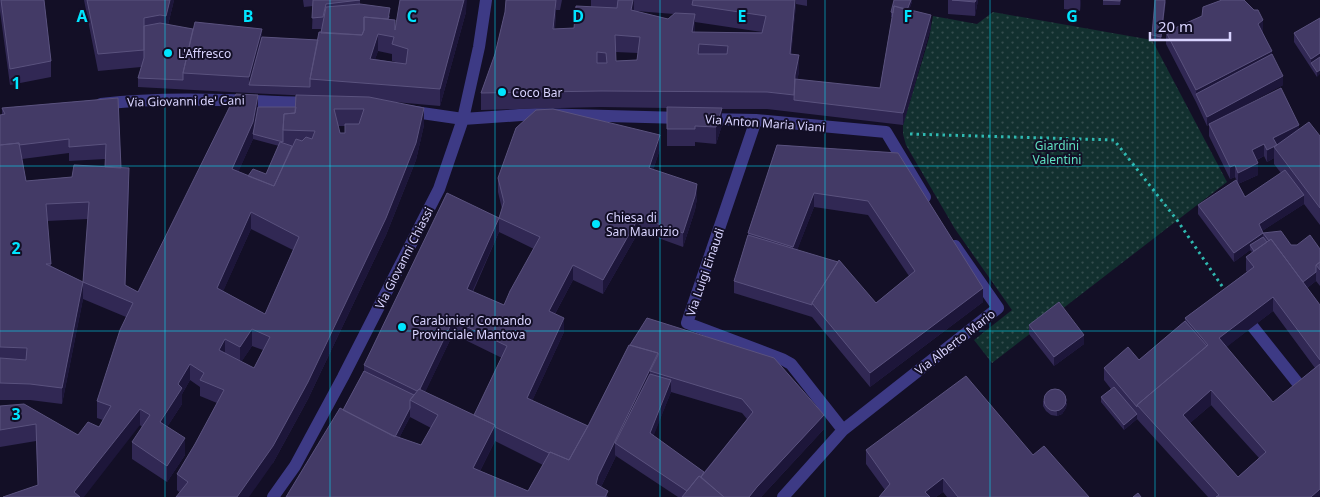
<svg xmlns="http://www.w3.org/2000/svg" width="1320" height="497" font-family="'Noto Sans',sans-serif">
  <defs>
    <pattern id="park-dots" width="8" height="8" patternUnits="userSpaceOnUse" patternTransform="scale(1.25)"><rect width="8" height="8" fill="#12302f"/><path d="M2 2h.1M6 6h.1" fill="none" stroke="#344d4e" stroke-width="1.8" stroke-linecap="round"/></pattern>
  </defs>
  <rect width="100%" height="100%" fill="#130f26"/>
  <!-- park -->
  <path fill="url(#park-dots)" d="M993,12L1152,40L1227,182L992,363L974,340L1012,310L955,229L906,145L903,134V125L929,38L933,16L977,24Z"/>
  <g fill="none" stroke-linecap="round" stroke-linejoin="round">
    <!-- path -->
    <path stroke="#2fb8b0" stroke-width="3" stroke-dasharray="2.5 4" stroke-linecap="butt" d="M910,134L1114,140L1177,220L1226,292"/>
    <!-- service -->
    <path stroke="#3d3a85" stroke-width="12" d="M1253,327L1304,391"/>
    <!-- minor -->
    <path stroke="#3d3a85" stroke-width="12" d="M101,104C171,96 241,101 311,103
      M408,111L463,119L535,114L682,118
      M705,119L756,120L886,132L925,197
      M756,120L687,323L782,359L791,364L843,430
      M273,497L295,466L343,377L439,189L463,119L479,47L486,0
      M783,497L843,430L998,308L955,246"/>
  </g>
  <!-- wall -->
  <path fill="#312854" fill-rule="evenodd" d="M0,0H44L51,61V77L10,85L0,11Z
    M84,0H174L168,25L193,29L262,37L318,40L321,29H312L313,6L304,7L303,0H360V4L390,16L389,19L395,30L466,12L440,106L395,102L424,125L416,160L386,235L308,399L273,463L179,492L177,490V474L195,444L217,403L200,396V387L190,380L182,394V404L167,427L185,455L167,482L132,459V442L142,427L140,425L38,485L36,441L0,447V406L78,435L99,427L103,420L97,418V401L126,317L83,299L62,404L30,400H0V115H2V108L118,98L121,168L129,185L125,286L138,292L258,107H296L312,96L249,93L138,87V78L141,67L98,71ZM378,51L392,54V61L399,63L375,59ZM338,126H345V133H340ZM253,139L279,146L266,174L248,176L238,172ZM69,153V161L105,159V167L72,177L26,181L22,159ZM88,219L83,282L51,266L47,221ZM251,229L293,250L265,314L223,291ZM252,346L263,350L254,368L241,362Z
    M506,0H562L560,10H556L555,29L574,28L591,7V0H807V6L796,4L791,54L799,72L797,80L880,88L892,17H891V12L912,0V2L909,10L931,27L903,125L767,109H722V125L716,144L695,142V146H667V108L601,107L481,110V93L495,54L505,12ZM636,11L674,14L668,19ZM695,22L762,32L695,33ZM616,52L638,53L637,60L616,61Z
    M948,0H978L975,16L948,14Z
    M1064,0H1081L1080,11L1064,9Z
    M1103,0H1121L1120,5H1103Z
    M1166,0L1161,41L1152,40V35Z
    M1320,18L1317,77L1294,42V33Z
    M1263,31L1262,32L1272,54L1283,85L1228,114L1299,129L1320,136V225L1304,204L1262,231L1263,233L1291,245L1320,249V286L1316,281L1307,288L1320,305V497H1208L1137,419L1124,430L1101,402V397L1111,389L1104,380V368L1139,360L1185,321V318L1247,272L1246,271V257L1252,252L1250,250L1234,262L1198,214V205L1238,184L1235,177L1230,179L1209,136V125L1207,126L1196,102L1166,44V32ZM1264,156L1267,162L1274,158V164L1281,173L1245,197L1238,184L1258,175L1257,160ZM1273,311L1315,368L1273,402L1226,347ZM1211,405L1259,458L1238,477L1190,423Z
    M777,145L898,153L983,302L870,387L812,317L734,293V281L748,235V233ZM814,207L868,215L909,276L876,303L797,250Z
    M660,149L653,170L697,198L695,210L683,247L639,231L603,294L573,280L555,314L564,332L532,401L588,426L629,345L824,429L761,497H678L616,456L601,487L608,497H286L343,410L364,371V365L499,218L502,209L498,192V178ZM499,232L534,249L504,305L473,292ZM453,334L502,358L474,415L425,392ZM671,392L742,413L747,419L704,472L653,436ZM410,417L431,428L421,445L399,438ZM495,441L543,465L528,491L480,471Z
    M1029,325L1084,344L1054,366L1029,334Z
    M1043,401L1067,403L1066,408L1062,414L1057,416L1051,415L1046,411L1043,406Z
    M866,450L1033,455L1089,497H947L943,492L936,497H879L885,490L866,464Z"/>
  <!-- shaded-wall -->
  <path fill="#1d163a" d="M170,0H174L166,33V16Z
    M464,0H467L466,12L440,106V89Z
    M556,0V10L553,45V29Z
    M633,0H634V11L631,10Z
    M795,0H796V4L790,71V54Z
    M911,0H912V2L905,21V16Z
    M976,0H978L975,16V2Z
    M1080,0H1081L1080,11Z
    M695,14V30L692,49V32Z
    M931,15V27L903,125V113Z
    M1263,20V31L1258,35V24Z
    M262,29V45L249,85V77Z
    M378,34V51L370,75V59Z
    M1272,51V63L1196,94V90Z
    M1320,53V62L1311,63V59Z
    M799,55V72L795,91V75Z
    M1320,70V74L1317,77V72Z
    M1283,76V85L1207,126V117Z
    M258,95V112L253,134V139L232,186V169Z
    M424,108V125L416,160L386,235L308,399L273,463L249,497H237Z
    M722,108V125L716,144V127Z
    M1299,125V136L1274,147V158L1267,162V150L1273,138Z
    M660,135V149L649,182V168Z
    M1264,144V156L1252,162V150Z
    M1258,163V175L1238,184V173Z
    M1235,165V177L1230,179V167Z
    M129,168V185L125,302V285Z
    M697,184V198L695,210L683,247V233Z
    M814,193V207L793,261V247Z
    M1304,195V204L1259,233V224Z
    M251,212V229L217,305V288Z
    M639,217V231L603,294V280Z
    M499,218V232L467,303V289Z
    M1263,233V241L1250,245V250L1234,262V253Z
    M573,265V280L549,325V311Z
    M1316,272V281L1300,293V284Z
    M83,282V299L62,404V388Z
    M983,288V302L870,387V373Z
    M1273,297V311L1219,353V338Z
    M564,318V332L527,412V398Z
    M453,320V334L419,405V391Z
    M252,329V346L240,364V347Z
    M1084,335V344L1054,366V357Z
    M225,339V356L219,350Z
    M658,353V370L650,371V385L615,443V455L616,456L598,493L596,484L598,476Z
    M190,364V380L182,394V404L160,438V422L178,384Z
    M671,380V392L650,445V433Z
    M1211,390V405L1183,429V415Z
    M1067,398L1066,408L1062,414L1057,416V411Z
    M410,408V417L392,452V443Z
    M140,409V425L84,497H74V492Z
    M1137,414V419L1124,430V425Z
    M824,415V429L761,497H749L757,487Z
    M495,425V441L473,485V468Z
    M185,438V455L167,482V466Z
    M943,478V492L936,497H925V492Z
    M1320,489V497H1311Z"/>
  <!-- building -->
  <path fill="#433a66" stroke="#5a527e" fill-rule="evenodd" d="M1,0H44L51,61L10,69Z
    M87,0H170L166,16L160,15L144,18V50L98,54Z
    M313,0H360L326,4L323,17L312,18Z
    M400,0H464L440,89L310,79L319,32L362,35L364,30V17L395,20V30ZM378,34L394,37L392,44L408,49L406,64L370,59Z
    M506,0H556L553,29L574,28L576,6L617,8L618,0H633L631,10L668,19L675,13L695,14L692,32L762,33L766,16L692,5L693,0H795L790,54L799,55L795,75L794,95L767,92L601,91L481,93L495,54L505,12ZM615,35L640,37L637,60L616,61ZM699,44L728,46L727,54H698ZM597,52L606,53L607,63H597Z
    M894,0H911L907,10L894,6L893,13L891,12Z
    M952,0H976L975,2Z
    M1103,0H1120V1Z
    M1155,0H1165L1161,37L1152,35Z
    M1222,0H1244L1254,10H1258L1263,20L1258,24L1272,51L1196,90L1166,32L1202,16L1203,7Z
    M360,4L390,8L388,19L364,17V30L362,35L321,33L326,7Z
    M894,6L931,15L903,113L794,100L795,79L880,88Z
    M1320,18V53L1311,59L1294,33Z
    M195,22L262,29L249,77L183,73Z
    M160,23L193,29L183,73V80L138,78L144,58V26Z
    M262,37L318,40L310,79V87L249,85Z
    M1272,54L1283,76L1207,117L1196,94Z
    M1320,57V70L1317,72L1311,63Z
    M1281,88L1299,125L1273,138L1277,145L1267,150L1264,144L1252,150L1258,163L1238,173L1235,165L1230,167L1209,124Z
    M236,94L258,95L253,122L232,169L274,186L296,139L302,141L306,137L312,139L315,131L283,130L284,114L295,113L296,95L369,97L424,108L416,143L386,218L308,382L273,446L237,497H176L188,482L177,474L195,444L224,390L200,380L204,373L190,364L178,384L182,388L160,422L185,438L167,466L132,442L150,415L140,409L74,492L80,497H3L38,485L36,424L0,430V406L24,404L78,435L88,422L99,427L111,406L97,401L120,330L133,303L83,282L62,388L30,384L0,383V358L26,360L27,348L0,347V145L19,143L26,181L72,177L74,165L129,168L125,285L138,292ZM334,109H364L359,124H345V133H340ZM89,202L83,282L46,264H51L46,204ZM251,212L299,237L265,314L217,288ZM252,329L270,337L254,368L219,350L225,339L240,347Z
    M118,98L121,168L105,167L106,144L69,147V139L19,145V143L0,145V115L5,114L2,108Z
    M258,107H296L295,113L284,114L283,130V142L253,134Z
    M667,107L722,108L716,127L695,126V129H667Z
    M553,109L660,135L649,168L697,184L695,196L683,233L639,217L603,280L573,265L549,311L564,318L527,398L588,426L569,460L550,452L549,453L495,427V425L474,415L507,346L453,320L420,389H419L417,391L364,365L447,193L499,218L504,202L498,178L516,128L536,110ZM499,218L540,237L510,291L504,305L467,289Z
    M1309,122L1320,136V208L1274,147Z
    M280,142L292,146L274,186L248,176L253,169L266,174Z
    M777,145L898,153L983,288L870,373L812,303L839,260L876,303L915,271L868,201L814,193L793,247L748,233Z
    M1285,170L1304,195L1259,224L1263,233L1281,231L1291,245H1297L1310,235L1320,249V262L1316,265V272L1303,282L1271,239L1269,241L1263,233L1234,253L1198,205L1236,180L1245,197Z
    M748,235L838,262L812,303V305L734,281Z
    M1263,237L1267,242L1254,251L1250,245Z
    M1271,239L1320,305V360L1273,297L1219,338L1273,402L1320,364V489L1311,497H1216L1219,495L1137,405L1208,345L1185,318L1254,267L1246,257ZM1211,390L1266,452L1238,477L1183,415Z
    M1320,262V270L1316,265Z
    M1059,302L1084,335L1054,357L1029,325Z
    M647,318L774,358L824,415L757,487L749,497H724L701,477L753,412L742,399L650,371L658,355V353L630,345Z
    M1185,321L1207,346L1137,405V407L1104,368L1128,347L1139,360Z
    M629,345L658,353L598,476L596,484L608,491L605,497H286L340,408L392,435L421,445L438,415L410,400L419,389L495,425L473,468L528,491L550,452L569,460L589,424Z
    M364,371L414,395L410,400V408L395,437L343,410Z
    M650,374L671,380L650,433L704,472L701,477L699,476L687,491L615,443Z
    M966,376L1033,455L1044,446L1089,497H958L943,478L925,492L930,497H879L890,484L866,450Z
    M1114,387L1137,414L1124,425L1101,397Z
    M1044 400a11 11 0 1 1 22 0a11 11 0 1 1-22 0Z
    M699,476L724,497H682Z
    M1138,493L1141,497H1133Z"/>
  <!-- grid -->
  <path fill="none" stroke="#00e5ff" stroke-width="1" stroke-opacity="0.55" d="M165,0V497M330,0V497M495,0V497M660,0V497M825,0V497M990,0V497M1155,0V497M0,166H1320M0,331H1320"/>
  <!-- markers -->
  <g fill="#00e5ff" stroke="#130f26" stroke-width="2">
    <circle cx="168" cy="53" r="5"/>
    <circle cx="502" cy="92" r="5"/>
    <circle cx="596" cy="224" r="5"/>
    <circle cx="402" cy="327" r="5"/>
  </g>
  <g text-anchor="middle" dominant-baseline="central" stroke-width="4" stroke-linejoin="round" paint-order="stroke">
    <!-- poi labels -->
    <g font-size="12" fill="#d9d4ff" stroke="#130f26" text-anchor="start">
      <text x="178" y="53">L'Affresco</text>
      <text x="512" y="92">Coco Bar</text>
      <text x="606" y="217">Chiesa di<tspan x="606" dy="14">San Maurizio</tspan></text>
      <text x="412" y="320">Carabinieri Comando<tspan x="412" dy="14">Provinciale Mantova</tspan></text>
    </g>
    <!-- street labels -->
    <g font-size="12" fill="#d9d4ff" stroke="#130f26">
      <text transform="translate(186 101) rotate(-1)">Via Giovanni de' Cani</text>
      <text transform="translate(765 123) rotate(4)">Via Anton Maria Viani</text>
      <text transform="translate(404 258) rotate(-63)">Via Giovanni Chiassi</text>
      <text transform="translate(705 272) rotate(-71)">Via Luigi Einaudi</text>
      <text transform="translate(955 342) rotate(-38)">Via Alberto Mario</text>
    </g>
    <!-- park labels -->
    <g font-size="12" fill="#5fe0c0" stroke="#130f26">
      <text x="1057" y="145">Giardini<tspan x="1057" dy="14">Valentini</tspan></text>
    </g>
  </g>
  <g font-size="16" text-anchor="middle" font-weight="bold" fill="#00e5ff" stroke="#130f26" stroke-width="4" stroke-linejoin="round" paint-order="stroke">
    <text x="82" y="22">A</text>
    <text x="248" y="22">B</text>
    <text x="412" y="22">C</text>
    <text x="578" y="22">D</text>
    <text x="742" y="22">E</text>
    <text x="908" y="22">F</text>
    <text x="1072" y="22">G</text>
    <text x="16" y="89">1</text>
    <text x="16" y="254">2</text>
    <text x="16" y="420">3</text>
  </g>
  <!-- scale -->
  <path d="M1150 32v8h80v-8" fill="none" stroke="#d9d4ff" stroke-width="2.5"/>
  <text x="1158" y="32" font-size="15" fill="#d9d4ff" stroke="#130f26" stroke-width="4" paint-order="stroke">20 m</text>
</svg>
